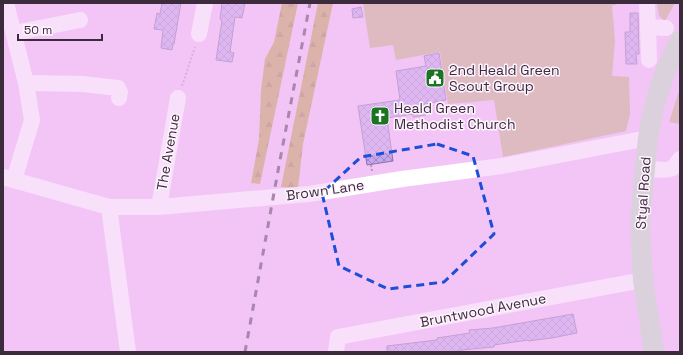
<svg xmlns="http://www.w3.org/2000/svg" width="683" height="355" font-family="'Space Grotesk',sans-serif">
  <defs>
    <pattern id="forest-firs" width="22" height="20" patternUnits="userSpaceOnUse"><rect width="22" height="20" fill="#c29d50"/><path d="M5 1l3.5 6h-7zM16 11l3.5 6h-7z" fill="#9f8044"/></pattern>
    <pattern id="building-cross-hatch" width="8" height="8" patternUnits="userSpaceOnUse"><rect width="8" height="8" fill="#c5a6ed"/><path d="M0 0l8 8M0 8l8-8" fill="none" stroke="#a187c1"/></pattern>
  </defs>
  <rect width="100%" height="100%" fill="#f3c5f6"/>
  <!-- grass -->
  <path fill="#c5ad80" d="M363,3H620L612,6L615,41L612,76L629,77L630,114L626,131L503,157L494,100L448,104L440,52L396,60L393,45L370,48Z
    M657,3H675L665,21L659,16Z
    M680,88V124L669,122Z"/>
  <!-- forest -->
  <path fill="url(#forest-firs)" d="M282,3H298L260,184L251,183L259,139L261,90L265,59L274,42Z
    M318,3H333L303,144L298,188L281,187Z"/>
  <!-- building -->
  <path fill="url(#building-cross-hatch)" stroke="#8b73a9" d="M162,3H181L174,44H173L172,50L161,48L163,30L154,29L157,13L160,14Z
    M222,3H245L242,18L235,17L230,52L234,53L232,62L216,60L222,20L220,19Z
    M361,7L363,17L353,18L352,9Z
    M630,13H638L639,54H636L637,64H626L625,32H630Z
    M439,53L446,100L424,104L426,115L413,117V114L387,118L393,161L367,165L358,106L400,100L396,71L426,66L424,56Z
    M573,314L577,333L552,338L528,341V340L494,345V347L461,350V351L451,352H387V346L437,340V338L470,333L469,330L493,328Z"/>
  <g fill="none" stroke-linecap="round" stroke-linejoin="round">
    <!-- path -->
    <path stroke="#ba94bc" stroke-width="2" stroke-dasharray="2 2" stroke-linecap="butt" d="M182,86L195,47
      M371,165L372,171"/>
    <!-- minor -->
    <path stroke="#fff" stroke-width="16" d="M6,3L26,83L32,120L14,180
      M647,3L648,27
      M14,33L80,20
      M199,34L205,3
      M649,60L648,27L666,28
      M26,83L83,84L118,88L120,92L119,98
      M645,168C652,169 669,172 674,167C676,165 678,161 680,159
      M3,177L109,207H159L309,194L402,179L502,166L648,138
      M109,207L128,352
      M159,207L178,98
      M336,352L338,337L643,280"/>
    <!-- major -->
    <path stroke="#bce0bc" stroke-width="20" d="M654,352L643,280L640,221L648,138C653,104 664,70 680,40"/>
    <!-- rail -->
    <path stroke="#503b51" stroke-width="3" stroke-dasharray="7 7" stroke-linecap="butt" d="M245,352L280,160L310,3"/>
  </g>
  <!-- marked area -->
  <path d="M0 0H683V355H0ZM437,144L473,156L494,234L444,282L388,289L339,266L322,193L361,157Z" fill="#f3c5f6" fill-opacity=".55" fill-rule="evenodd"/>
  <path fill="none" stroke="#1d4ed8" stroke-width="3" stroke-dasharray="8 5" stroke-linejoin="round" d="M437,144L473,156L494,234L444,282L388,289L339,266L322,193L361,157Z"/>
  <!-- icons -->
  <defs>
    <g id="civic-square" transform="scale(1)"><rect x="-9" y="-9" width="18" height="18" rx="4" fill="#1a7422" stroke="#fef4fe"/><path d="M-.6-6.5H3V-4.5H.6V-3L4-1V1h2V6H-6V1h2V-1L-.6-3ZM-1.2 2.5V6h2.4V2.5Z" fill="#fff"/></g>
    <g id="church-square" transform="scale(1)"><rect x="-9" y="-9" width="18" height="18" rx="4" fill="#1a7422" stroke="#fef4fe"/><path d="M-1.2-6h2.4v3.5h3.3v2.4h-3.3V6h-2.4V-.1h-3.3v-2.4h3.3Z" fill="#fff"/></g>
  </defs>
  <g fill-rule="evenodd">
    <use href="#civic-square" x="435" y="78"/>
    <use href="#church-square" x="380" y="116"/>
  </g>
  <g text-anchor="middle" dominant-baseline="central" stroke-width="3" stroke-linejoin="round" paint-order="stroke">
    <!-- poi labels -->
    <g font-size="14" fill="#3c2a3d" stroke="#fef4fe" text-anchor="start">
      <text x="449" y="70">2nd Heald Green<tspan x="449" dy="16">Scout Group</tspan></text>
      <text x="394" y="108">Heald Green<tspan x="394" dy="16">Methodist Church</tspan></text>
    </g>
    <!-- street labels -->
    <g font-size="14" fill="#3c2a3d" stroke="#fef4fe">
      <text transform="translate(168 152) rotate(-80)">The Avenue</text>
      <text transform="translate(325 190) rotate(-8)">Brown Lane</text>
      <text transform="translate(643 193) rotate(-86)">Styal Road</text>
      <text transform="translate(483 310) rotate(-11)">Bruntwood Avenue</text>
    </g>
  </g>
  <!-- border -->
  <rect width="683" height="355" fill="none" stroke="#3c2a3d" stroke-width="8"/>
  <!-- scale -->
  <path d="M18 34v6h84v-6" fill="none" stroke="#3c2a3d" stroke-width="2"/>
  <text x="24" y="34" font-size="12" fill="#3c2a3d" stroke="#fef4fe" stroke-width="3" paint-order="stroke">50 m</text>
</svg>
